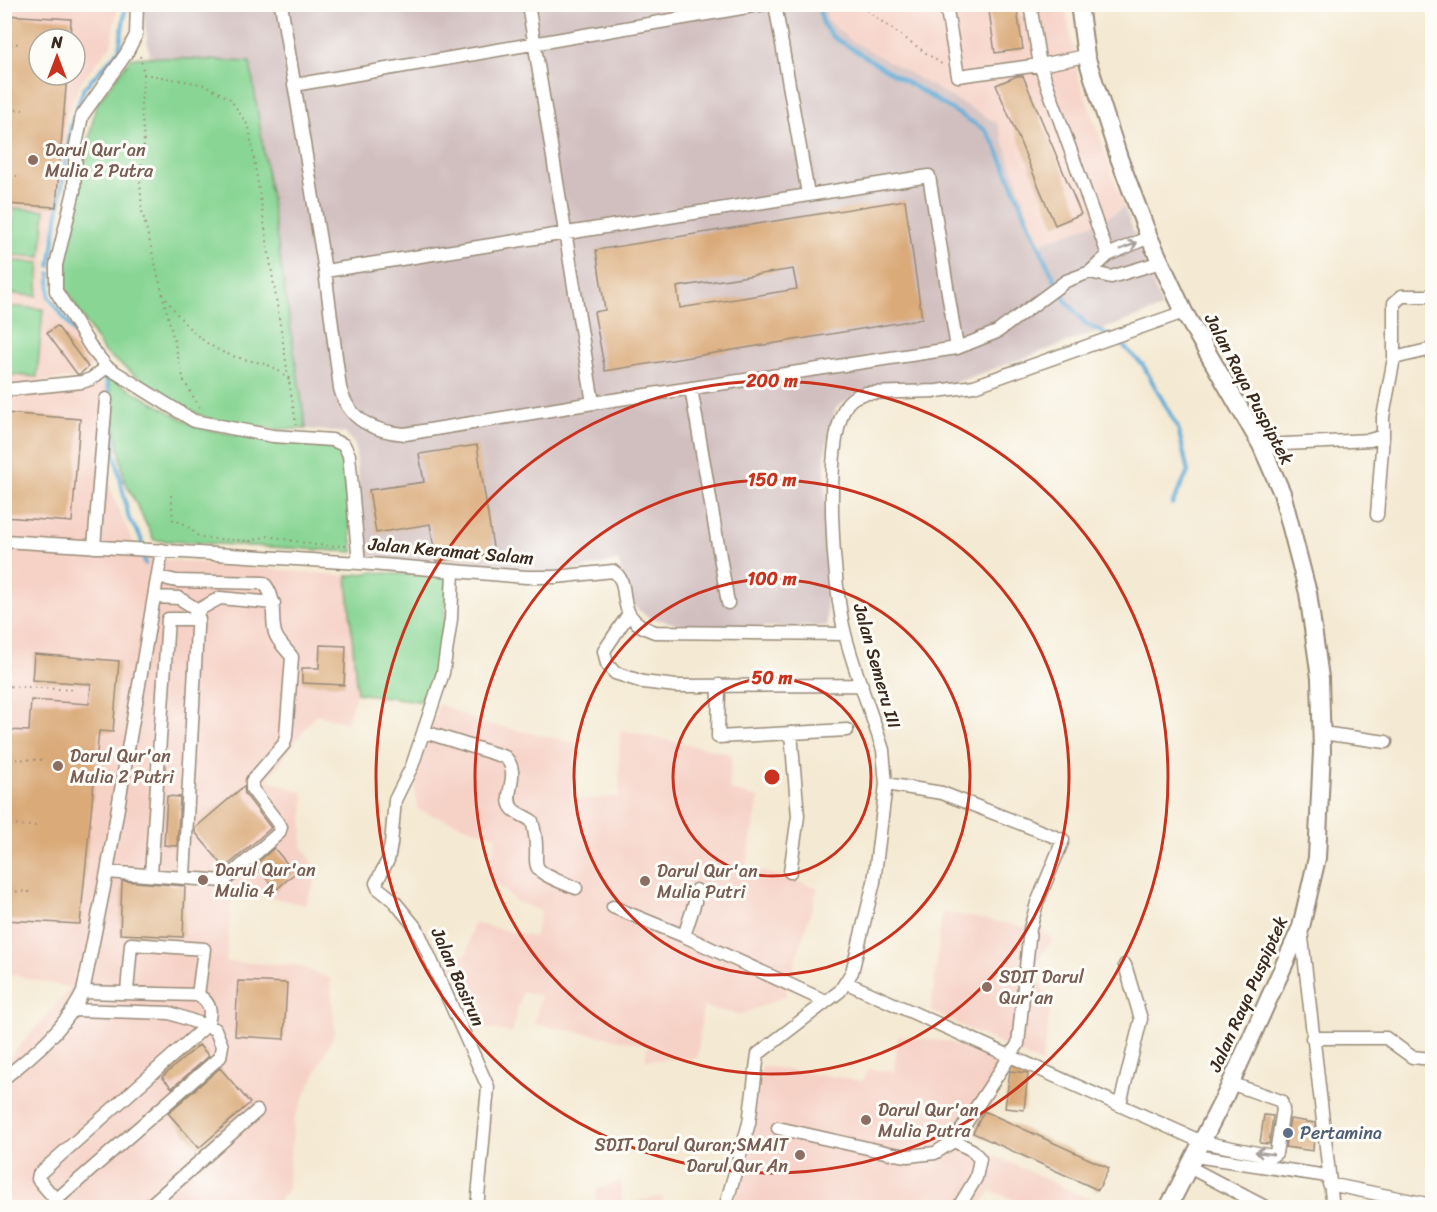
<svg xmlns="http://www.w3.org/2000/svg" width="1437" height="1212" font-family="Sriracha,sans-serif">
  <rect width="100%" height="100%" fill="#fdfcf7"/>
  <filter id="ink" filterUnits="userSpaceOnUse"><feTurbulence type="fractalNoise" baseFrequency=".0167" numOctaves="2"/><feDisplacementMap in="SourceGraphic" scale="12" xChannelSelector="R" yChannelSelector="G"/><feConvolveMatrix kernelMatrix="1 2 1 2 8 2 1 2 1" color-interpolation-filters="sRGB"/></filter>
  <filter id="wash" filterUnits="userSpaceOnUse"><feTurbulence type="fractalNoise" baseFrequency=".008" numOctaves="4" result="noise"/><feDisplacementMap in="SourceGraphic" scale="24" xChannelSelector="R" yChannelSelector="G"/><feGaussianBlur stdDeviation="1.35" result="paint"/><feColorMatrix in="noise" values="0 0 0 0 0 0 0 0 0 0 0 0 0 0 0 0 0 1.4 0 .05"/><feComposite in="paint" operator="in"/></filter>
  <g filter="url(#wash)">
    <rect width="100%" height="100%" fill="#f4e9d2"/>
    <!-- built -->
    <path fill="#f6d1c6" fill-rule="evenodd" d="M4,5H117V13L111,45L80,83L67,114L57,206L46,257L47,301L94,363L81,377L4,386ZM39,39H75V75H39Z
      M825,5H1065L1078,76L1124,207L1103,220L1039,244L997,123L849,39L827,20Z
      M103,384L109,394V485L133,543L149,558L347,576L357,693L346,723L316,714L267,780L304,792L302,846L319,872L305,905L233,888L226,962L296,965L330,978L335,1032L294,1119L287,1190L274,1207H5V1060L11,1056L71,988L5,973V395Z
      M439,704L480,722L577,743L571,801L619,796L620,730L732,754L729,790L759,798L746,866L818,888L785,996L741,1015L703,1007L697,1058L645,1060L648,1045L534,1024L541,996L522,992L512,1033L467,1024L438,961L467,953L473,923L534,937L541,911L515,901L487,874L497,837L418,810L415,793L418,768Z
      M942,912L1043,930L1053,940L1032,967L1051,1006L1042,1064L931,1011Z
      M898,1036L949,1042L1006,1067L990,1108L961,1140L1109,1208L1035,1207L990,1191L980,1207L732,1208L751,1133L762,1066L863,1081L868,1069L894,1071Z
      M620,1181L623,1204L663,1196L664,1207H597L596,1190Z"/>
    <!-- industrial -->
    <path fill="#d1bfbf" d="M142,5H825L827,20L849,39L997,123L1039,244L1103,220L1124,207L1162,308L949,385L858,393L836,408L825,454L827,626L700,628L649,618L631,604L618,561L551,575L372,560L364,545L355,445L345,433L306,429L250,62L150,57Z"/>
    <!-- green -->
    <path fill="#89d694" stroke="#628059" stroke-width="1.5" d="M150,57L250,62L306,429H273L206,418L170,401L104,352L60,280L96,105L131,58Z
      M14,208L45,210L41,257L10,255Z
      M4,260L40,263L37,296L5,293Z
      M5,306L43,309L37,377L5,374Z
      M108,377L198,428L275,442L332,445L341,451L353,552L154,540L124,479Z
      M373,572L448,578C444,620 441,663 426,702L357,693L347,576Z"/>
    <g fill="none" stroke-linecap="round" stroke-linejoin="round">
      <!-- stream -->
      <path stroke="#5baad5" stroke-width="4" d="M818,4L823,24L833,37L985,130L995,144L1046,262L1066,301L1085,323L1109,336
        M50,266L71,126L84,88L119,50L126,4
        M50,273L49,297L80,340
        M1116,339L1143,365L1178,428L1188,472L1172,504
        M94,361L106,381L110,398
        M111,405L115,455L129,519L141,538L145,564"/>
    </g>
    <g id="blocks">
      <!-- building -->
      <path fill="#daaa79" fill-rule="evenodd" d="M988,4H1016L1023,49L995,53Z
        M4,15L71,19L70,39H39V75H67L56,207L4,204Z
        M1017,76H1023L1081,214L1055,225L996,85Z
        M905,200L922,319L605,371L594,312L605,310L596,250ZM793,269L797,289L680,308L677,287Z
        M57,326L88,367L80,374H77L47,333Z
        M4,413L80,419L72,522L4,517Z
        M477,445L494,554L436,561L430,524L376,533L369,490L424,482L419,454Z
        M320,645L346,646L344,685L302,683V668H319Z
        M34,654L119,661L113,732L99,731L80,924L4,920L6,730L29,731L31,700L89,704L91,684L32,680Z
        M244,786L245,794L271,828L225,868L195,832V828Z
        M167,796L180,797L177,846L164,845Z
        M274,848L295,873L276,890L255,865Z
        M122,881L185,886L183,937L120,934Z
        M238,981L287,983L284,1039L235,1036Z
        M199,1045L209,1056L172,1088L162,1077Z
        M220,1068L250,1103L199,1148L168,1113Z
        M1010,1071L1028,1073L1024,1110L1005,1108Z
        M984,1111L1109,1168L1098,1190L973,1133Z
        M1264,1115L1273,1116L1269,1144L1260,1143Z
        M1290,1119L1315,1123L1313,1151L1285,1147Z"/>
    </g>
  </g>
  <g filter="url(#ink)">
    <use href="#blocks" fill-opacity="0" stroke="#988a78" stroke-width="1.5"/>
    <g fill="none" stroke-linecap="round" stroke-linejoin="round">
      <!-- minor casing -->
      <g stroke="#988a78" stroke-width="15">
        <path id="minor" d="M137,4L136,35L126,54L82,116L76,145L74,191L56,265V291L92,349L107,367L194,421L273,436L332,440L344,445L349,455L359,563
          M281,4L325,271L340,388C348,420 375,432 405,434L593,403L957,348L997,332L1066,281L1090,272
          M528,4L593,403
          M775,4L808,194
          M946,4L958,76L1040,65L1086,56
          M1030,4L1040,65L1108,255
          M294,85L765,4
          M1149,237L1108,255L1090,272L1111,277L1161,262
          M325,271L929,176L957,348
          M1394,358L1432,349
          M691,388L728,603
          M4,390L82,382L91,379L107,367
          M1261,445L1370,440L1383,436V417L1394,358V303L1402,296H1432
          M1377,515L1383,436
          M4,541L359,563L526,577H556L613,571C635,585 609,617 655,632L845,634
          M94,547L106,399
          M453,571L451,619L443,673L412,766L395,800L391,844L388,860L376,883L378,888L394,901L417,929L488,1087L477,1208
          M154,597L179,598L198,610L220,598L274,603
          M628,615L604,651L607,664L615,673L643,682L676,686L862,685
          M719,685L718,737L847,730
          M425,732L505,757C522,774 502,794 512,808C515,813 527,817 532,821C546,869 515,865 576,888
          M1322,733L1386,742
          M107,872L224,881L279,833L281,827L252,789V781L284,744L286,736L292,657C287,650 277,641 275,633C270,614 278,600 264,583L177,581L158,577
          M790,872L798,816L791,733
          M151,874L168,619H199
          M184,876L198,610
          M613,907L684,936L825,1001
          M1301,929L1333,1208
          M684,936L695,902L696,890
          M847,983L1202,1142L1272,1156L1276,1153L1283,1109L1281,1101L1230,1083
          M127,992L131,944L204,949L198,995
          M1312,1038H1386L1412,1057L1432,1059
          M4,1078C35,1054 66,1027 83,992L107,872L162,550
          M1120,1104L1141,1019L1125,965
          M778,1128L894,1154L908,1156L935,1153L954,1141L1018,1044L1030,929L1037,903L1063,840L942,793L886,784
          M954,1141L972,1150L980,1159L976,1178L958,1208
          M1195,1156L1327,1176
          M1189,1167L1267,1208
          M1329,1184L1432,1205
          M56,1200L38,1179L39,1174L206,1026C213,1012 211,1003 198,995L83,992
          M52,1208L56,1200L220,1057L222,1046L215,1029L170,1013L74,1010
          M147,1208L257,1111
          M725,1208L749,1123L758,1054L840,991L852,972L874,882L886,784L883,750C871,712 855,673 845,634C833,587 822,444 847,404C852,397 859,395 866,393L937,391L974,386L1184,312"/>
      </g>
      <!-- major casing -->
      <g stroke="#988a78" stroke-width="20">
        <path id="major" d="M1079,4L1086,56L1119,158L1149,237L1184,312L1261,445L1282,493L1308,593L1320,678L1322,751L1317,858L1301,927L1225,1096L1168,1208"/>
      </g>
      <!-- path -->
      <path stroke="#988a78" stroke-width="2" stroke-dasharray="1.5 4.5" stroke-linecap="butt" d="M857,4L943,65
        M4,43L22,44
        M140,56L144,74L206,85L230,99L249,127L296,425
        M144,74L141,105L144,144L140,180L142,211L184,381L201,410
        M4,109L23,110
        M4,175L17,176
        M163,294C181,322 205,350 240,358C264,365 270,361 289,380
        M171,495L173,520L185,524L200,538L251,541L268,536L316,545L346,546
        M4,686L75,690
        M4,759L45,760
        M4,825L39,826
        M4,891L31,892"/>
      <!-- minor -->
      <use href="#minor" stroke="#fff" stroke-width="12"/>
      <!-- major -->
      <use href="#major" stroke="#fff" stroke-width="16"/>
    </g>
    <!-- one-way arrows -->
    <defs><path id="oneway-shaft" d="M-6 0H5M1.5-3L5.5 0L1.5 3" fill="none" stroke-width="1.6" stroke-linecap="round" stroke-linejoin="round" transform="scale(1.5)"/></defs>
    <g stroke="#a79f9a">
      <use href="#oneway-shaft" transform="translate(1129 246) rotate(-22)"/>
      <use href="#oneway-shaft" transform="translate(1264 1153) rotate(-172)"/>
    </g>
  </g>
  <!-- distance rings -->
  <g fill="none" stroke="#c8321e" stroke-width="3">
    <circle cx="772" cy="777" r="99"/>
    <circle cx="772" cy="777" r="198"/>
    <circle cx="772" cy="777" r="297"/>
    <circle cx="772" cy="777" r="396"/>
  </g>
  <!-- markers -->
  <g fill="#8d6e63" stroke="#fdfcf7" stroke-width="2">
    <circle cx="33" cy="160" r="6"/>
    <circle cx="58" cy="766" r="6"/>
    <circle cx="203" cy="880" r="6"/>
    <circle cx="645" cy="881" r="6"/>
    <circle cx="987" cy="987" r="6"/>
    <circle cx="866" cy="1120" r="6"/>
    <circle cx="800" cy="1155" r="6"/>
  </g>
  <circle fill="#5c6f8a" stroke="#fdfcf7" stroke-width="2" cx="1288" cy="1133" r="6"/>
  <g text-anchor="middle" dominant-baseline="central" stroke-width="6" stroke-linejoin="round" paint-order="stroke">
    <!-- education labels -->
    <g font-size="18" fill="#785e54" stroke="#fdfcf7" text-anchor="start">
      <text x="45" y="150">Darul Qur'an<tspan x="45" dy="21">Mulia 2 Putra</tspan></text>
      <text x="70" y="756">Darul Qur'an<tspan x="70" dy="21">Mulia 2 Putri</tspan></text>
      <text x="215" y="870">Darul Qur'an<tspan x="215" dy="21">Mulia 4</tspan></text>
      <text x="657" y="871">Darul Qur'an<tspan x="657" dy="21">Mulia Putri</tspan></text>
      <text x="999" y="977">SDIT Darul<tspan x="999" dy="21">Qur'an</tspan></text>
      <text x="878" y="1110">Darul Qur'an<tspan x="878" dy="21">Mulia Putra</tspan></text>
      <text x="788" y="1145" text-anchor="end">SDIT Darul Quran;SMAIT<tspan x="788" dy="21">Darul Qur An</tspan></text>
    </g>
    <!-- street labels -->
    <g font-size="18" fill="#3b2a1e" stroke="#fdfcf7">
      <text transform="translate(1249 389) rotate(62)">Jalan Raya Puspiptek</text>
      <text transform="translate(451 551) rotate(5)">Jalan Keramat Salam</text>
      <text transform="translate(877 666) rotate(74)">Jalan Semeru III</text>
      <text transform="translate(458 977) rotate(66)">Jalan Basirun</text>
      <text transform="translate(1248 994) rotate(-66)">Jalan Raya Puspiptek</text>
    </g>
    <!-- service labels -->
    <g font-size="18" fill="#4e5e75" stroke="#fdfcf7" text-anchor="start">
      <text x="1300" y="1133">Pertamina</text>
    </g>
  </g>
  <circle cx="772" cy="777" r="9" fill="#c8321e" stroke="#fdfcf7" stroke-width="3"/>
  <g font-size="18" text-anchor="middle" font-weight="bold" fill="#c8321e" stroke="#fdfcf7" stroke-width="6" stroke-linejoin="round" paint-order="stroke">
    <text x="772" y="387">200 m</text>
    <text x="772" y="486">150 m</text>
    <text x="772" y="585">100 m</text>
    <text x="772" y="684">50 m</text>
  </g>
  <!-- margin -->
  <rect width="1437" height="1212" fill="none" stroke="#fdfcf7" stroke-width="24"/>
  <!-- north arrow -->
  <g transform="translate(57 57)"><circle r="28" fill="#fdfcf7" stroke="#afa8a0" stroke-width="1.5"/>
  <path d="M0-4.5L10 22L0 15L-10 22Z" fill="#c8321e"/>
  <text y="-9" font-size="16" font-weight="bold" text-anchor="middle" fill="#3b2a1e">N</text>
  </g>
</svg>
